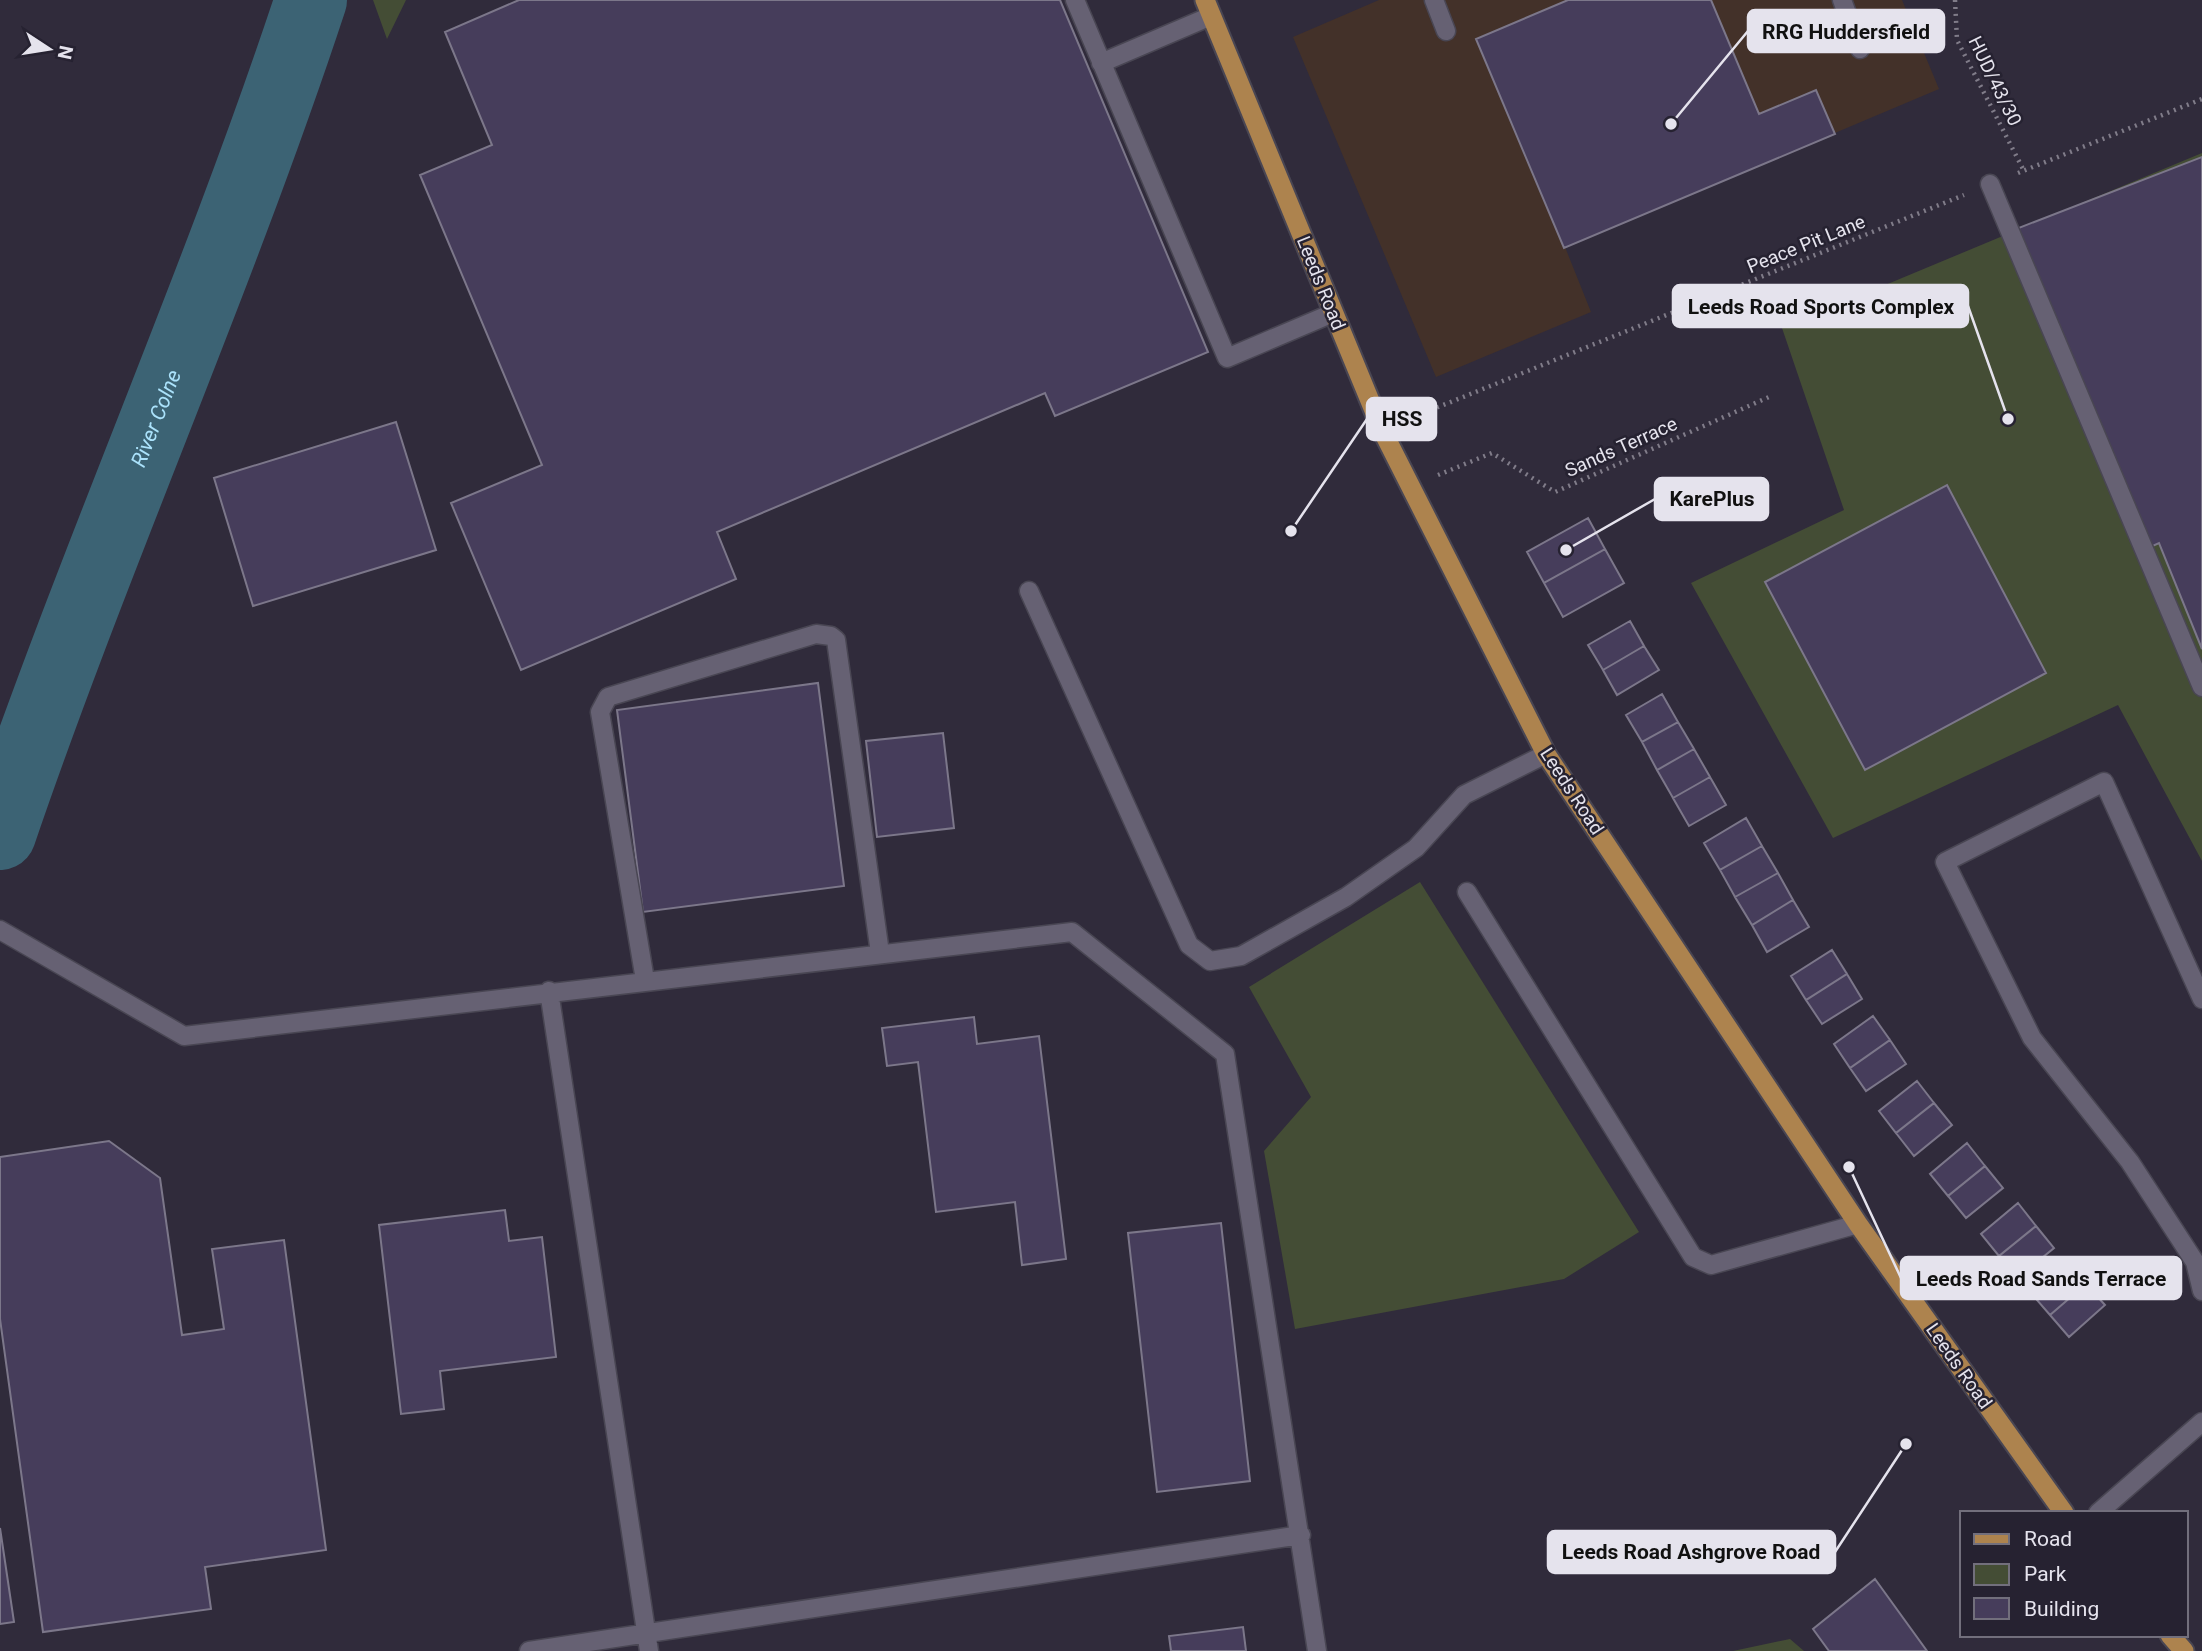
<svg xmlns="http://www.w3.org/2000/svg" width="2202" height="1651" font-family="Roboto,sans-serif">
  <rect width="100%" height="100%" fill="#302b3b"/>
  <!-- commercial -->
  <path fill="#433129" d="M1379,0H1902L1939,89L1565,247L1591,312L1436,377L1293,37Z"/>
  <!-- green -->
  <path fill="#444d35" d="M373,0H406L387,39Z
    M2202,153V861L2118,705L1833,838L1691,583L1844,510L1782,328Z
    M1420,882L1639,1232L1564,1279L1295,1329L1264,1151L1311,1097L1249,987Z
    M1790,1639L1804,1651H1733Z"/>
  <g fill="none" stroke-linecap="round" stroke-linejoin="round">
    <!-- river -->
    <path stroke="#3c6374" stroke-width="72" id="s1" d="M0,834C96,553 218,282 311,0"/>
  </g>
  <!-- building -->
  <path fill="#463d5b" stroke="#7c778a" stroke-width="2" d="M519,0H1060L1208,352L1055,416L1045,393L717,532L736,579L521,670L451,503L542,465L420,175L492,145L445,32Z
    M1568,0H1711L1759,114L1816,90L1835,134L1564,248L1476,39Z
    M2202,157V649L2159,543L2146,549L2016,229Z
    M396,422L436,550L253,606L214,478Z
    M1947,485L2046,673L1865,770L1765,582Z
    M1588,518L1605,549L1544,583L1527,552Z
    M1605,549L1624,583L1563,617L1544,583Z
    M1630,621L1644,646L1603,670L1588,645Z
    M1644,646L1659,670L1617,695L1603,670Z
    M818,683L844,886L643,912L617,710Z
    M1662,694L1678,722L1642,742L1626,715Z
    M1678,722L1694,749L1657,770L1642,742Z
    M943,733L954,828L877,837L866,741Z
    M1694,749L1710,777L1673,798L1657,770Z
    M1710,777L1726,805L1689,826L1673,798Z
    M1746,818L1762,846L1720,870L1704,843Z
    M1762,846L1778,873L1735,897L1720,870Z
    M1778,873L1793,900L1752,925L1735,897Z
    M1793,900L1809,927L1767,952L1752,925Z
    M1832,950L1847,974L1806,1000L1791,976Z
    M1847,974L1862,999L1822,1024L1806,1000Z
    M1873,1016L1890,1040L1850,1068L1834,1044Z
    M974,1017L977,1044L1039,1036L1066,1259L1022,1265L1015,1202L936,1212L918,1062L887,1066L882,1028Z
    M1890,1040L1906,1064L1866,1091L1850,1068Z
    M1917,1081L1934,1103L1896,1133L1879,1111Z
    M1934,1103L1952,1125L1914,1156L1896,1133Z
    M109,1141L160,1178L182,1335L224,1329L212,1249L284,1240L326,1550L205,1567L211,1609L43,1632L0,1319V1157Z
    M1967,1143L1985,1166L1948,1196L1930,1174Z
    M1985,1166L2003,1188L1966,1218L1948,1196Z
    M2018,1203L2036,1226L1999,1256L1981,1234Z
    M505,1210L509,1241L542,1237L556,1357L440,1371L444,1409L401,1414L379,1225Z
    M1221,1223L1250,1481L1157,1492L1128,1233Z
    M2036,1226L2054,1248L2016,1279L1999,1256Z
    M2067,1262L2086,1284L2050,1315L2031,1293Z
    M2086,1284L2105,1305L2069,1337L2050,1315Z
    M0,1528L14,1622L0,1624Z
    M1875,1579L1927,1651H1829L1813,1629Z
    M1243,1627L1246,1651H1171L1169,1636Z"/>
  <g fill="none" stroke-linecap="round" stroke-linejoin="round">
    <!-- service casing -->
    <g stroke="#494653" stroke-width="21">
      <path id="service" d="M1075,0L1227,358L1333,313
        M1434,0L1446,31
        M1842,0L1860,49
        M1101,63L1211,16
        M1990,184L2202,687
        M1029,591L1189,945L1210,961L1241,956L1346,897L1416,848L1464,795L1546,754
        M1467,892L1693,1257L1711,1265L1858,1224
        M0,930L184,1036L1072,932L1225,1054L1317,1651
        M645,980L600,712L608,697L816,634L831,636L836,640L880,953
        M549,991L649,1651
        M2202,999L2104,782L1945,862L2032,1038L2130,1162L2195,1262L2202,1291
        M2098,1513L2202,1422
        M529,1651L1301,1535"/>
    </g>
    <!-- primary casing -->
    <g stroke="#494653" stroke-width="23">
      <path id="primary" d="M1205,0L1382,430L1546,754L1858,1224L2064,1513
        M2170,1635L2184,1651"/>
    </g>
    <!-- path -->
    <path stroke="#807c89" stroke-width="4.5" stroke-dasharray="2 5" stroke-linecap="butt" d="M1955,0L1957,40L2024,171
      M2018,173L2202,99
      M1411,418L1964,195
      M1438,475L1492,453L1555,492L1769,397"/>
    <!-- service -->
    <use href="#service" stroke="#666173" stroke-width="18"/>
    <!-- primary -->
    <use href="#primary" stroke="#ad834e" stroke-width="19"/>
  </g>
  <g text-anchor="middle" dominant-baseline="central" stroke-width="5" stroke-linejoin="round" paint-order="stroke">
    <!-- street labels -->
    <g font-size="19" fill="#e5e3ed" stroke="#262231">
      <text transform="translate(1995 81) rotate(64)">HUD/43/30</text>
      <text transform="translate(1806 244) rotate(-22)">Peace Pit Lane</text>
      <text transform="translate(1321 283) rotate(68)">Leeds Road</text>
      <text transform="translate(1621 447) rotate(-24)">Sands Terrace</text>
      <text transform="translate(1572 791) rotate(57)">Leeds Road</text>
      <text transform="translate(1959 1366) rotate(55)">Leeds Road</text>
    </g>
    <!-- water labels -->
    <g font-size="21" font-style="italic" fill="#abe2fb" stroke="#262231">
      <text stroke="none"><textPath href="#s1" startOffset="444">River Colne</textPath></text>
    </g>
  </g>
  <!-- callouts -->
  <path fill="none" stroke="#e5e3ed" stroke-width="2.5" d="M1671 124L1748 31M2008 419L1968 306M1291 531L1367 419M1566 550L1655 499M1849 1167L1901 1278M1906 1444L1835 1552"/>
  <g fill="#e5e3ed" stroke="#262231" stroke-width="2.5">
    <circle cx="1671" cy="124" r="7"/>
    <circle cx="2008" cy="419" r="7"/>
    <circle cx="1291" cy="531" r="7"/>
    <circle cx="1566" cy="550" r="7"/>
    <circle cx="1849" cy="1167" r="7"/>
    <circle cx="1906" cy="1444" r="7"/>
  </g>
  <g fill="#e5e3ed" stroke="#e5e3ed" stroke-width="2.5">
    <rect x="1748" y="10" width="196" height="42" rx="7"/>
    <rect x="1673" y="285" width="295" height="42" rx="7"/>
    <rect x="1367" y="398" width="69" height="42" rx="7"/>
    <rect x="1655" y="478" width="113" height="42" rx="7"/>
    <rect x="1901" y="1257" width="280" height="42" rx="7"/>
    <rect x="1548" y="1531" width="287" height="42" rx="7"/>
  </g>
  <g font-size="21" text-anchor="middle" font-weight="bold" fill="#111">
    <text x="1846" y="39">RRG Huddersfield</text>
    <text x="1821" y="314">Leeds Road Sports Complex</text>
    <text x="1402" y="426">HSS</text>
    <text x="1712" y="506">KarePlus</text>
    <text x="2041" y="1286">Leeds Road Sands Terrace</text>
    <text x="1691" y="1559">Leeds Road Ashgrove Road</text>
  </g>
  <!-- legend -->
  <rect x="1960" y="1511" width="228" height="126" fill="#262231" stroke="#726f7c" stroke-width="2"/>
  <rect x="1974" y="1534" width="35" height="10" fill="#ad834e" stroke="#726f7c" stroke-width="2"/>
  <text x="2024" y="1546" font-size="21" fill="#e5e3ed">Road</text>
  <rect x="1974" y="1564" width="35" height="21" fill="#444d35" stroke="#726f7c" stroke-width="2"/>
  <text x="2024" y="1581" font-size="21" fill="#e5e3ed">Park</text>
  <rect x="1974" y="1598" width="35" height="21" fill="#463d5b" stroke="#726f7c" stroke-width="2"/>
  <text x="2024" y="1616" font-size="21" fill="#e5e3ed">Building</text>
  <!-- north arrow -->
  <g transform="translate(49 49) rotate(102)" stroke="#262231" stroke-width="5" paint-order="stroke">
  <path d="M0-5L12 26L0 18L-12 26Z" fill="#e5e3ed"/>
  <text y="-10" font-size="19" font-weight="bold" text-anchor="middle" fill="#e5e3ed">N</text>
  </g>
</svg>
